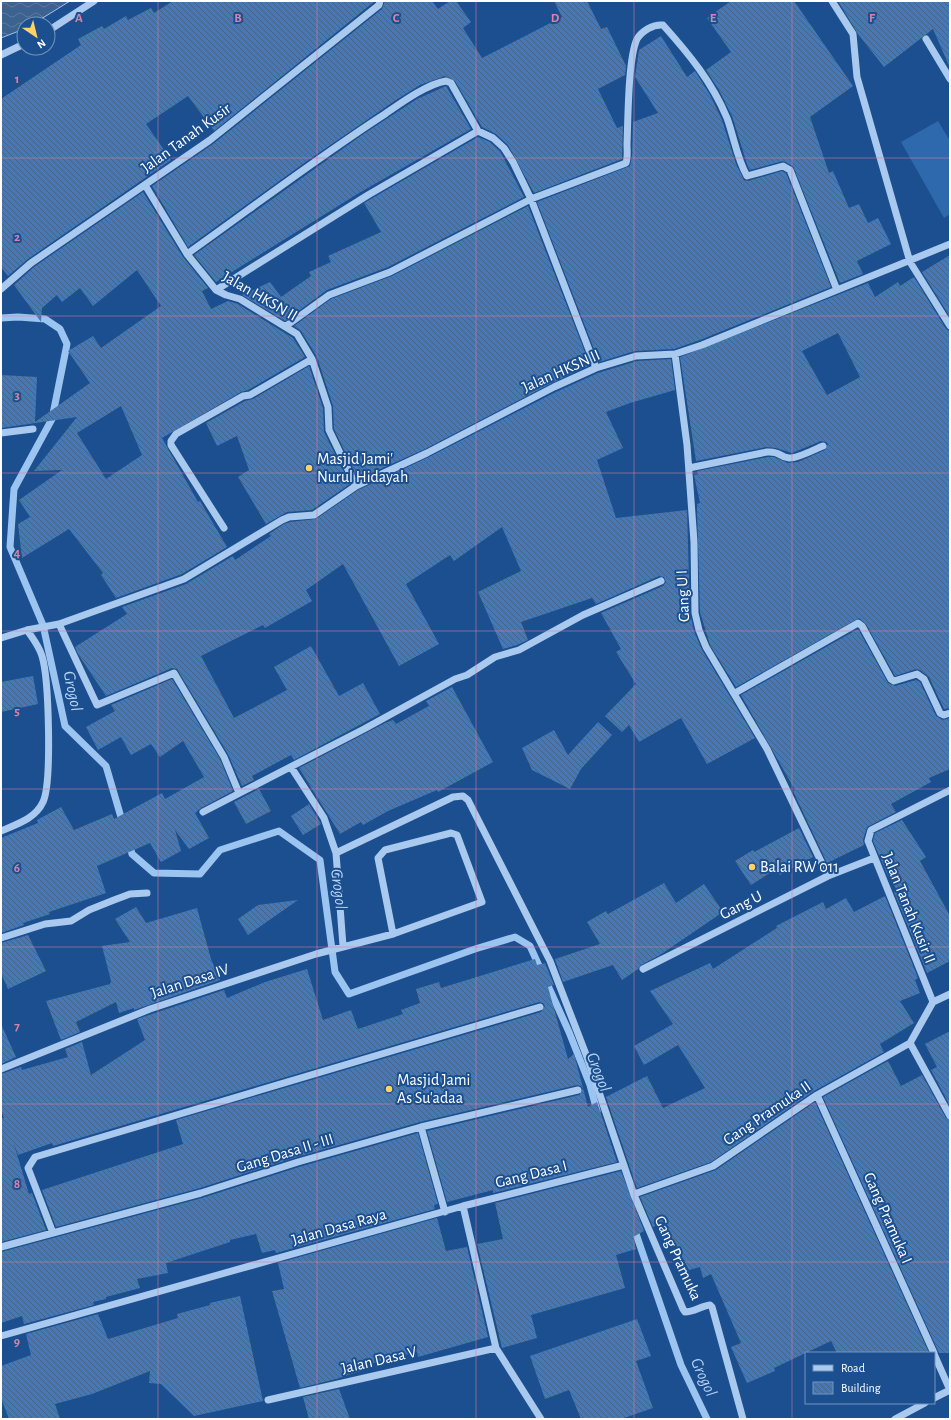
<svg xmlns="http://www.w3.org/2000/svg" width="951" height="1420" font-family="'Alegreya Sans',sans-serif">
  <defs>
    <pattern id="water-waves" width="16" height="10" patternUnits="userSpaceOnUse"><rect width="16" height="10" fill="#3c6290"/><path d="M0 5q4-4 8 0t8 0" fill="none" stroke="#597aa1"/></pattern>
    <pattern id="building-back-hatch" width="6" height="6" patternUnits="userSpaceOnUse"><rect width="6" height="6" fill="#4478b7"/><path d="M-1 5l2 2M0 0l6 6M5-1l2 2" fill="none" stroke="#486282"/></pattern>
  </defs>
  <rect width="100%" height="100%" fill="#1b4f8f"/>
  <!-- garden -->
  <path fill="#2e69ad" d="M938,121L950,141V214L944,218L901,142Z"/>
  <!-- water -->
  <path fill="url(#water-waves)" stroke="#9cc4f0" d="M1,1H70L33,24H24V29L1,38Z"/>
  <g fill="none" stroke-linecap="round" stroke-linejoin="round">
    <!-- stream -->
    <path stroke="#9cc4f0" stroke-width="7" d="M1,318L18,317L45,319L60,329L67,344L52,419L14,489L10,547L43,625L65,726L106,766L123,824
      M129,843L132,854L154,873L200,874L220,850L279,831L320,860L335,972L349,994L475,949L515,937L530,946L569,1032L590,1085L597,1111
      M634,1228L681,1365L707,1419"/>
  </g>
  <!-- building -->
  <path fill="url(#building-back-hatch)" fill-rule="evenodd" d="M173,1H375L214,131L188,96L146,124L171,160L28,259L8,276L1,267V99L81,45L78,39L102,26L104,29L126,16L128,20L151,8L154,13Z
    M385,1H432L438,9L450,1H456L471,22L463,28L482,58L562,17L554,1H587L601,29L607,27L626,66L625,75L598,89L617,128L623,126L622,159L534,193L508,145L496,134L482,127L455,81L445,76L420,85L396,100L307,161L188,247L152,186L213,144L382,9Z
    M731,1H794L853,86L810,117L829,173L833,171L849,208L859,204L868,223L878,218L891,244L857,261L863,274L840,283L793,166L783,161L750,170L748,167L732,116L719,90L706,70L731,52L707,18Z
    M838,1H950V68L933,29L884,67L858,34Z
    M661,36L687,77L695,71L710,95L722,120L736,164L744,180L748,181L782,171L786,173L831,287L700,340L674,349L635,351L599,362L537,202L630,166L632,156L633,122L658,113L635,77L639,50Z
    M446,86L471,129L359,193L216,282L194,255L362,135L417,99Z
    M478,137L490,142L500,151L524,197L388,267L327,290L285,321L242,295L270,282L281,297L311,276L309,272L331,262L328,256L381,232L364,203Z
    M143,192L183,257L208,288L202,291L211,309L228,301L238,304L293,338L305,357L248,390L241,392L162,438L198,502L200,501L227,547L182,574L116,598L101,575L103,573L69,529L22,558L18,524L30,517L19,500L62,470L34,471L77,417L1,428V375L37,377L35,422L90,383L68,351L93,336L101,348L161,306L137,270L93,306L80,288L62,302L57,295L42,308L41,322L14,285L34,267ZM121,406L142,455L106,479L77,433Z
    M528,206L590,365L552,383L425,449L358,479L334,429L333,406L317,357L301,331L294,326L331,299L392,276Z
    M950,255V317L922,272Z
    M914,277L946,329L950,331V708L944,709L929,677L920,670L916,669L895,676L866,624L859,618L736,687L710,645L700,612L697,509V504L700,503L694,475L698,474L697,471L768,457H774L788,463L798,462L825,450L828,444L826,442L821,441L792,453L776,448L766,447L696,461L680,357L868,283L875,297L898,282L900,286ZM838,333L860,377L827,395L802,351Z
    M671,359L675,390L630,403L606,412L623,448L597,460L616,518L687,510L690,613L694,631L702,650L755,738L707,764L681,718L639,742L629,725L622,732L605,716L636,684L616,652L621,649L601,613L663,586L666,582L664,577L659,576L596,604L592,598L521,622L528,640L517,645L503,649L478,592L521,571L502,527L454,561L450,555L406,584L439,644L399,666L343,564L306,590L312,601L265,628L263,625L201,656L234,718L287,690L274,667L311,646L339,696L363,683L380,714L294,760L291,755L252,776L254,780L242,786L228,754L177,669L172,668L106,696L78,654L75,647L127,614L122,607L186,584L233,556L235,560L271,536L269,534L284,524L290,522L316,519L358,490L429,457L556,392L598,373L637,361Z
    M309,366L323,408L324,432L350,484L312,510L287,512L266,524L238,477L249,470L237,436L217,446L206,423L245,401L253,399Z
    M858,629L888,683L895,686L916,680L920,682L936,716L943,720L950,718V769L929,778L931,782L891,804L896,812L867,827L863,840L864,845L827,863L793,791L795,790L741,695Z
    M33,676L38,704L1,712V682Z
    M172,679L220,759L233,791L201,808L195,813L209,838L189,849L175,830L181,851L161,862L150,843L97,866L106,893L49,912L50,914L23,923L24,925L1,933V838L38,823L37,820L61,807L74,830L112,814L114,819L162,793L165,799L204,777L183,741L160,757L151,744L131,755L121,737L98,750L86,727L115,711L111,705Z
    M452,687L493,762L438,792L437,790L388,811L363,825L361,822L340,834L299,768L385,723L393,720L396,724L429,706L426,701Z
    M598,722L612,735L581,769L570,789L532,770L522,748L554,730L568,755Z
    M259,789L271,811L246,824L234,802Z
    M309,804L321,824L303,835L291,816Z
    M902,820L926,857L920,861L950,916V961L927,973L894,892L897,890L888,876L873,841L875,833Z
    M799,828L813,857L780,875L776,869L751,885L735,861L753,850L754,852Z
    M664,883L676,903L704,884L723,912L660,955L641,965L638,969L622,980L613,965L563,982L555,959L600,944L587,922L606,911L608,914Z
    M885,896L918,978L915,980L920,993L900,1001L914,1023L880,1044L884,1052L814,1091L711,1162L637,1188L606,1097L647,1076L663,1108L705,1088L678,1045L644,1065L634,1046L673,1024L650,991L710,963L713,969L777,928L776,926L823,902L826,909L846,898L854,912Z
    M298,900L248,935L238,919L258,905Z
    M136,907L146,923L197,908L211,959L220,980L134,1010V1008L119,1013L116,1002L76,1022L80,1032L61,1040L46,1001L110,984L111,981L102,946L130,942L115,919Z
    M28,935L46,971L8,989L1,973V943Z
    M535,959L537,965L545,963L554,985L548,987L568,1059L574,1054L588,1107L597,1102L617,1162L493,1193V1190L447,1202L427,1131L579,1095L583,1089L581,1086L577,1085L420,1122L297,1157L200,1188L56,1227L42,1190L183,1144L176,1120L541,1012L545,1006L543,1003L539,1002L53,1146L52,1143L18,1155L13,1141L29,1194L32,1193L46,1230L1,1242V1118H4L1,1110V1074L21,1067L22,1070L68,1057L65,1049L82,1042L91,1075L145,1040L137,1019L224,990L227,998L265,982L307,969L323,1020L351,1010L358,1029L403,1014L401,1010L420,1003L416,989L439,982L441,988Z
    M1,1024L16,1057L1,1064Z
    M950,1031V1106L931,1070L937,1067L925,1044Z
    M888,1061L901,1086L922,1075L946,1118L950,1121V1353H939L823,1097Z
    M815,1102L929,1353H837L831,1341L774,1368L775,1371L747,1383L731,1347L741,1343L711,1274L703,1278L700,1267L689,1270L663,1222L653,1227L640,1197L716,1170Z
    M418,1133L438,1204L434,1205L435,1209L276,1253L275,1250L262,1253L256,1234L230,1240V1242L166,1263L168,1273L137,1279L140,1288L106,1297V1299L93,1302L94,1305L24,1324L22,1316L1,1323V1252L202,1198L299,1167Z
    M621,1171L644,1231L633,1237L636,1249L616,1255L625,1288L531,1315L537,1338L502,1348L477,1244L503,1239L495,1203Z
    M437,1218L446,1251L467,1247L488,1337L418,1357L417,1352L366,1365L367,1369L336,1379L300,1388L272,1291L284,1289L278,1263Z
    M240,1296L263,1401L194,1416L161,1384L149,1383L150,1371L92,1394L55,1404L60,1419H9L1,1398V1366L31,1355L26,1334L98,1314L108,1339L178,1318L177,1314L210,1305V1303Z
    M637,1319L651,1356L636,1361L653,1408L621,1419H581L569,1390L545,1399L530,1356Z
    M339,1389L350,1419H309L303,1397Z"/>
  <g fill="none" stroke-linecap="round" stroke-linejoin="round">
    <!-- minor -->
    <path stroke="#a9c9ee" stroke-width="7" d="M832,1L853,34L857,77L910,262L950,326
      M48,31L94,1
      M926,39L950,79
      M1,55L24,44
      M145,185L187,254L216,290L226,295L240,299L297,334L312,359L328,407L329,430L356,486
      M187,254C253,207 317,158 385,114C401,103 427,84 446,81L451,83L478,131L493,138L504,148L513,162L531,199L596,368
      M1,289L31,263L210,140L379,5L380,1
      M216,290L368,195L478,131
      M286,326L329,295L390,272L531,199L626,163C628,157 627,150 627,144C628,121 628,58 637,39C642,31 653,24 663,25C689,54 712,82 727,118C734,137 737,159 747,176L783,166L790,170L837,290
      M675,354L687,445L694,542L695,613L699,630L706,647L767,749L828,876
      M1,433L33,429
      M689,468L767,452C781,451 779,457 789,458C797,459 815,449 823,446
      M224,528L171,445V441L176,434L243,396L250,395L312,359
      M59,624L97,705L174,673L224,757L239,793
      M1,638L27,630L59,624L184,579L282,520L289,517L314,515L356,486L427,453L554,387L596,368L636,356L675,354L702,345L950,244
      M735,693L858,623L862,626L891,679L894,681L917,674L924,679L940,713L944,715L950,713
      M291,767L324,818L336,853
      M950,790L871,830L868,841L933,1002L910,1043L950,1116
      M203,812L364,729L455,679L467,675L495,657L519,650L583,615L661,581
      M1,831C17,824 35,819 43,802C52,783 49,679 42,656C39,646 33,639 27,630
      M1,938L45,924L71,921L89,910L114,900L130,894L147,893
      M343,946L336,853L453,797L463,796L468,800L550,961L587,1057L634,1195L683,1309L685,1312C694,1312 701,1306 710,1305L712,1307L743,1419
      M643,969L828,876L874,858
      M933,1002L950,994
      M1,1069L150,1009L316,954L393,934L482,902L457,835L451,833L385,850L378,858L393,934
      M817,1095L934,1353
      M421,1127L445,1212
      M634,1195L637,1193L713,1166L817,1095L910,1043
      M463,1206L624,1165
      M53,1233L28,1168L35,1157L540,1007
      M1,1247L201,1193L298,1162L421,1127L578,1090
      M1,1336L463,1206L496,1348L541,1419
      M934,1354L950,1390
      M934,1398L950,1390
      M268,1400L496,1348
      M895,1419L925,1403"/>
  </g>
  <!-- grid -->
  <path fill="none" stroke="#dd80a5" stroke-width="1" stroke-opacity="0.55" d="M158,1V1419M317,1V1419M476,1V1419M634,1V1419M792,1V1419M1,158H950M1,316H950M1,473H950M1,631H950M1,789H950M1,947H950M1,1104H950M1,1262H950"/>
  <!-- markers -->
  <g fill="#ffd166" stroke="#1b4f8f" stroke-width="1.5">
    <circle cx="309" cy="468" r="4"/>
    <circle cx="752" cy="867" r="4"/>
    <circle cx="389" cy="1089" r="4"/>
  </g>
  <g text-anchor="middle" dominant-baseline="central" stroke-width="4" stroke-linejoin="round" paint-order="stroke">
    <!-- street labels -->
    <g font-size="16" fill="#fff" stroke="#1b4f8f">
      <text transform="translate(186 138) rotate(-36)">Jalan Tanah Kusir</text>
      <text transform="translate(260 296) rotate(30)">Jalan HKSN II</text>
      <text transform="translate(561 371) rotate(-24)">Jalan HKSN II</text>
      <text transform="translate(683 596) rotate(-93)">Gang U I</text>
      <text transform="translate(741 905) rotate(-27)">Gang U</text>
      <text transform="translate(909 908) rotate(68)">Jalan Tanah Kusir II</text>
      <text transform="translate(190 981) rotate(-18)">Jalan Dasa IV</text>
      <text transform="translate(767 1113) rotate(-34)">Gang Pramuka II</text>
      <text transform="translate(285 1153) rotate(-17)">Gang Dasa II - III</text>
      <text transform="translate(531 1174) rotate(-14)">Gang Dasa I</text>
      <text transform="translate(888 1218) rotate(66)">Gang Pramuka I</text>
      <text transform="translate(339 1227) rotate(-16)">Jalan Dasa Raya</text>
      <text transform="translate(678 1258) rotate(65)">Gang Pramuka</text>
      <text transform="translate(379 1360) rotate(-13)">Jalan Dasa V</text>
    </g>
    <!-- poi labels -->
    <g font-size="16" fill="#fff" stroke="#1b4f8f" text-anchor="start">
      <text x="317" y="459">Masjid Jami'<tspan x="317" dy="18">Nurul Hidayah</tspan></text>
      <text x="760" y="867">Balai RW 011</text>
      <text x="397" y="1080">Masjid Jami<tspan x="397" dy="18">As Su'adaa</tspan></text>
    </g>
    <!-- water labels -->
    <g font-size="17" font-style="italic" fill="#b5d3f5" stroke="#1b4f8f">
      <text transform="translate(73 691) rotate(78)">Grogol</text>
      <text transform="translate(339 889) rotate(83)">Grogol</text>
      <text transform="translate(599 1072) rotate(69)">Grogol</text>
      <text transform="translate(704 1377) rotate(65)">Grogol</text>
    </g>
  </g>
  <g font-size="13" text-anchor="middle" font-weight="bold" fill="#dd80a5" stroke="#1b4f8f" stroke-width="4" stroke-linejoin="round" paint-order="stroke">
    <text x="79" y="22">A</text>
    <text x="238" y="22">B</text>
    <text x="396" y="22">C</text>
    <text x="555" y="22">D</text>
    <text x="713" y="22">E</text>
    <text x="872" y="22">F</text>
    <text x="17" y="83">1</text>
    <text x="17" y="241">2</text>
    <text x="17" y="399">3</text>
    <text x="17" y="557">4</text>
    <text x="17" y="715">5</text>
    <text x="17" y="872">6</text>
    <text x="17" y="1030">7</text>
    <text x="17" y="1188">8</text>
    <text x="17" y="1346">9</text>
  </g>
  <!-- border -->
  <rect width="951" height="1420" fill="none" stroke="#ffffff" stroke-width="4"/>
  <!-- legend -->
  <rect x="805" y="1352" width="130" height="52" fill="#1b4f8f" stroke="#7695bc"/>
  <rect x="813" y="1365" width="20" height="6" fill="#a9c9ee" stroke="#7695bc"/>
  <text x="841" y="1372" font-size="12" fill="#ffffff">Road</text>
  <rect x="813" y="1382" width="20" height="12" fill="url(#building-back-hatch)" stroke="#7695bc"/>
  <text x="841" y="1392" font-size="12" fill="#ffffff">Building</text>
  <!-- north arrow -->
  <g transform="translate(36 36) rotate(145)"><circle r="19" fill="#1b4f8f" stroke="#7695bc"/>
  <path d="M0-3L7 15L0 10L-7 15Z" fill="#ffd166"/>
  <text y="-6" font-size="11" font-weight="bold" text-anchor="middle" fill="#ffffff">N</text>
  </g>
</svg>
